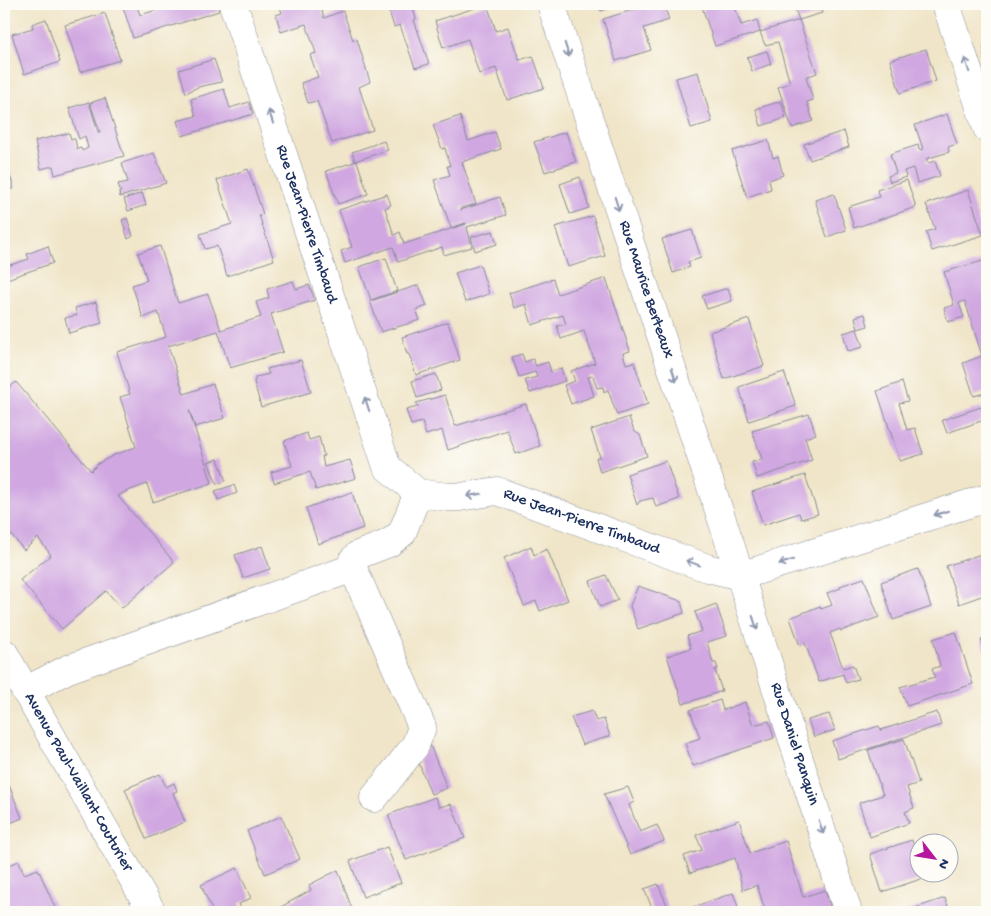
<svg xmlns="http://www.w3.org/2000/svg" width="991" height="916" font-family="'Gochi Hand',sans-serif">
  <rect width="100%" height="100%" fill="#fdfcf7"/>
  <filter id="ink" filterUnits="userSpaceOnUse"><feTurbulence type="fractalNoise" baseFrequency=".02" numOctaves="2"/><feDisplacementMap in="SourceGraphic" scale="10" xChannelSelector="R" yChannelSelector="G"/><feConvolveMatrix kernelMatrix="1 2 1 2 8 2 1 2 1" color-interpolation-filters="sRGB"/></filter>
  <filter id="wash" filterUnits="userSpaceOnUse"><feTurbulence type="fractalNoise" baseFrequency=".0096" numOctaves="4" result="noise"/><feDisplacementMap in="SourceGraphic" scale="20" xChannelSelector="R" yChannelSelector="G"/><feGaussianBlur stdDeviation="1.12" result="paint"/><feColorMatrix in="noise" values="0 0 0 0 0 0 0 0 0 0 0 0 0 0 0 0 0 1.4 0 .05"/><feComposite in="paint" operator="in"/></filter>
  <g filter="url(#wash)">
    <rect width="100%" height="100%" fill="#f0e5c8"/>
    <g id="blocks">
      <!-- building -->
      <path fill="#d0a7e1" d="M122,4H142L137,6L140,15L177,4H217L219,11L133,38Z
        M279,4H320L324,18L343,11L353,40L357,39L370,82L359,87L373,130L332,143L317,101L308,103L301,83L318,77L310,55L316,53L306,24L281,32L276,15L282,13Z
        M412,4L416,19L414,20L429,64L415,68L400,25L394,27L389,11Z
        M487,4L496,31L508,27L519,60L533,56L544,88L507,100L496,68L479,74L468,39L443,48L435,21Z
        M598,4H622L601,11Z
        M652,4H664L669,20L644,28L651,50L616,61L603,19Z
        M701,4H734L741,25L757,20L760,32L715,46Z
        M793,4H819L822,13L799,20L817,73L806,77L813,100L807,102L813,121L792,128L778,87L790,83L778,42L765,45L760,32L799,20Z
        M105,13L120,60L80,72L65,25Z
        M46,19L60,62L24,74L12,34L33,28L32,24Z
        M987,46V67L983,54L985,53L983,47Z
        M926,49L936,81L900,93L890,60Z
        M767,51L771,64L752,71L747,57Z
        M214,59L222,82L198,87L186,93L179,70Z
        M698,72L712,122L691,128L676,78Z
        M224,89L230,108L249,102L253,114L182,136L177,121L196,116L191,99Z
        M105,98L124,156L55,175L53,166L41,169L35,141L69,133L71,139H75L77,149L81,148L82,151L88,148L85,136L79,139L69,108L89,102L98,132H100L90,103Z
        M781,101L786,118L761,126L756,109Z
        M947,114L957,144L948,147L949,152L926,159L928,163L935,161L940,176L917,183L913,168L904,171L906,177L890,182L888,176L896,173L890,154L918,145L919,150L923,149L915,125Z
        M460,116L468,141L495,132L501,149L462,162L476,204L461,208V210L500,197L506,215L467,227L472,247L444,255L442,247L398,262L393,247L345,263L341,251L352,247L339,210L387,194L391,205L385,208L394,235L400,232L404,244L466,224V223L451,228L434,180L450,175L447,166H450L445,148L442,149L433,125Z
        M844,131L849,147L810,160L804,144Z
        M566,132L576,162L545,172L534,142Z
        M768,140L773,158L778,156L783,175L769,180L771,189L747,197L732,151Z
        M384,141L388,150L355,161L352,152Z
        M154,153L166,183L120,197L119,192H121L118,184L128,182L122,163Z
        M4,158L14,188L4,192Z
        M357,161L368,194L338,204L326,171Z
        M248,169L263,214L259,215L274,260L227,276L217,246L205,249L200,234L232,224L217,180Z
        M580,177L589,208L570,214L560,184Z
        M907,180L916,207L854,228L848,207L879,197L877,190Z
        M968,190L983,235L932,251L926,232L935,229L926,204Z
        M142,193L146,205L128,211L124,199Z
        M834,194L846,230L827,237L815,200Z
        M593,216L605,256L568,267L555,227Z
        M127,218L133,236L128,239L122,220Z
        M692,230L701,258L688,262L690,267L673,273L662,239Z
        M493,231L497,244L475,251L471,237Z
        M48,246L53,263L4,280V267L29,259L27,254Z
        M160,246L178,303L208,294L221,330L261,317L256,302L269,298L267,289L293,281L296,289L309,285L315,300L271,314L283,352L230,368L218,331L168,346L184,394L213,384L225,418L195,427L189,410L212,483L153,502L147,484L125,492L118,496L174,562L122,608L106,591L62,629L20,580L51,555L38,538L24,550L4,526V392L16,382L91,471L99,463L114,455L136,447L120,397L130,394L117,352L166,337L158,312L143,318L132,285L147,280L138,253Z
        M386,258L397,291L371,300L359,267Z
        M986,260L987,392L974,396L963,363L982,356L965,301L959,303L964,317L948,322L944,308L954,305L944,272Z
        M480,265L489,294L465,302L455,273Z
        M606,278L630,351L623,353L626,364L634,362L648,404L617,415L608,390L604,392L603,387L597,388L593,376L588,377L594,396L571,404L564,385L575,381L571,371L595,363L584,331L561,339L557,326L566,324L563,315L532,325L526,304L514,308L509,293L553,279L558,294Z
        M419,285L427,306L416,310L420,320L381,332L370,301Z
        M728,288L732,301L707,309L702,296Z
        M96,302L102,323L69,333L65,318L77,315L75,308Z
        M865,314L868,326L858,329L855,317Z
        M749,319L764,366L724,379L710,332Z
        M448,322L460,360L416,375L409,354H407L402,337Z
        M857,329L863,347L848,351L843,333Z
        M522,354L525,362L533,359L536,366L548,362L551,372L561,368L565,381L530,393L525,380L537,377L535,372L519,377L512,357Z
        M301,360L311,392L261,407L254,382L256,377L269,374L267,369Z
        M784,372L796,406L749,421L739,387Z
        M436,374L441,390L417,398L412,381Z
        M902,382L908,401L899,403L907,430L915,428L923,454L900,461L877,391Z
        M445,395L455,426L526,404L540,446L516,454L507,430L448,450L442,430L426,435L422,422L411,425L406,410L418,407L416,403Z
        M981,407L982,410L987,408V419L947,433L942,420Z
        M809,414L816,434L805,438L812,460L757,478L752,462L762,459L752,431Z
        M629,417L634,431L640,435L647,456L600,472L596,458L600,457L591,430Z
        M307,433L309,440L319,437L324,456H322L324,467L350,460L356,478L316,490L310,472L274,483L271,472L292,466L284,441Z
        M218,459L226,481L217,484L208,462Z
        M666,461L679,499L656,507L653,498L640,501L637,505L627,474Z
        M805,475L818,514L801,519L799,513L763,525L752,492Z
        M234,485L237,493L218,500L215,491Z
        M352,492L363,528L318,544L306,508Z
        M262,546L270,569L243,578L235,555Z
        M531,546L534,555L547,549L568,600L540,611L536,601L524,606L504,558Z
        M987,552V594L959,604L946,566Z
        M918,569L931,607L893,620L881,582Z
        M606,575L618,600L600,607L590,581Z
        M864,578L879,617L841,631L840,629L830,633L843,668L853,665L858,679L846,683L843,674L819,682L805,643L800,646L790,618L820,606L821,609L832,605L827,593L841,588L840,586Z
        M638,586L681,601L684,613L638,629L630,606Z
        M716,604L727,636L707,642L713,663H716L718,669L715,670L722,691L683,704L667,656L691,648L687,636L702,631L695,612Z
        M956,632L973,684L907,706L900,687L935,677L932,669L940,666L933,639Z
        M987,638V658L981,640Z
        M720,700L723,710L745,702L753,725L769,721L774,738L693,766L685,743L700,738L690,710Z
        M592,711L596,721L604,719L610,736L582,745L571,717Z
        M937,712L941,725L838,759L832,741L879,726L881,730Z
        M829,714L835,730L814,737L808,720Z
        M904,739L919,783L907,787L914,808L905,812L909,823L870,837L859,803L883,795L868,750Z
        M430,745L447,788L431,794L418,761Z
        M160,774L166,787L174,783L177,791L173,793L185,822L146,839L125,789Z
        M9,785L22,818L4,826V787Z
        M628,787L634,802L629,805L640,832L657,825L664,841L630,855L604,794Z
        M435,797L439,807L451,804L465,838L406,860L388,815Z
        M281,816L300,859L265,874L247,831Z
        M739,820L750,853L786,841L803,897L825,890L832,912H759L765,910L757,885L743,890L735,858L690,873L684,856L702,850L696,835Z
        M912,840L918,861V874H922L924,878L882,892L870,854Z
        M387,847L401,883L363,897L350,861Z
        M19,861L24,874L38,869L57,912H4V867Z
        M237,868L251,898L239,904L241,909L237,910L238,912H213L201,885Z
        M338,870L353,912H272L311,890L309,885Z
        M658,884L670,912H654L644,889Z
        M733,893L740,912H679Z
        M945,898L950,912H907L906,911Z"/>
    </g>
  </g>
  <g filter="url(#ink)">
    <use href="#blocks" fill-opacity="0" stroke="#868a93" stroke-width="1"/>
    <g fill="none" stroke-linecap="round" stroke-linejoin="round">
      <!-- minor casing -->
      <g stroke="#868a93" stroke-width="29">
        <g id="minor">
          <path id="s1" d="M233,4L387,467L418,493L448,497H460L497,491L707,568L740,576L987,498"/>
          <path id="s2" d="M551,4L729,541L848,912"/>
          <path d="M946,4L987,128"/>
          <path id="s3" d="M4,653L152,912"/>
          <path d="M25,691L68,669L353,568"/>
          <path d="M374,798L415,746L422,727L353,568V560L358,555L389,543L402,533L418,493"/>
        </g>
      </g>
      <!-- minor -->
      <use href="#minor" stroke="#fff" stroke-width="28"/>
    </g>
    <!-- one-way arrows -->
    <defs><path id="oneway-shaft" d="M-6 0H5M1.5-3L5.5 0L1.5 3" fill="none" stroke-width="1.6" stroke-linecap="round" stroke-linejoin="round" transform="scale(1.25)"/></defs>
    <g stroke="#8d97ae">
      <use href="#oneway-shaft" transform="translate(567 50) rotate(72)"/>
      <use href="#oneway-shaft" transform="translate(967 65) rotate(-108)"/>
      <use href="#oneway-shaft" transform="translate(271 117) rotate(-108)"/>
      <use href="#oneway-shaft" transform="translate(617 204) rotate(72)"/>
      <use href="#oneway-shaft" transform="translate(674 375) rotate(72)"/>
      <use href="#oneway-shaft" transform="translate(367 404) rotate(-108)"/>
      <use href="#oneway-shaft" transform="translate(474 495) rotate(171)"/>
      <use href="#oneway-shaft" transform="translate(941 513) rotate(162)"/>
      <use href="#oneway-shaft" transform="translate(786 562) rotate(162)"/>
      <use href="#oneway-shaft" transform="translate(693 563) rotate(-160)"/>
      <use href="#oneway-shaft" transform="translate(755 623) rotate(72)"/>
      <use href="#oneway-shaft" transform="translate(821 827) rotate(72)"/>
    </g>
  </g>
  <g text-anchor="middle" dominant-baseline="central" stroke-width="4" stroke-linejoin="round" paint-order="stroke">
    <!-- street labels -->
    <g font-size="16" fill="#1b2f5e" stroke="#fdfcf7">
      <text stroke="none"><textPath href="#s1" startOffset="232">Rue Jean-Pierre Timbaud</textPath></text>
      <text stroke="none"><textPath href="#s2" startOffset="301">Rue Maurice Berteaux</textPath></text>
      <text stroke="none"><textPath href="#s1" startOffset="698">Rue Jean-Pierre Timbaud</textPath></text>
      <text stroke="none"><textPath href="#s2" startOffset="779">Rue Daniel Panquin</textPath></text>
      <text stroke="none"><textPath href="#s3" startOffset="149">Avenue Paul-Vaillant Couturier</textPath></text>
    </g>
  </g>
  <!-- margin -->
  <rect width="991" height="916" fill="none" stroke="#fdfcf7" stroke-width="20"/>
  <!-- north arrow -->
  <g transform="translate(934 858) rotate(121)"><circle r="24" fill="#fdfcf7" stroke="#a3aaba"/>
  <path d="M0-4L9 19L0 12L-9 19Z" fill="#b5179e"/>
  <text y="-8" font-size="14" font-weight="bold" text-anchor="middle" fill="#1b2f5e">N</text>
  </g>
</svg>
